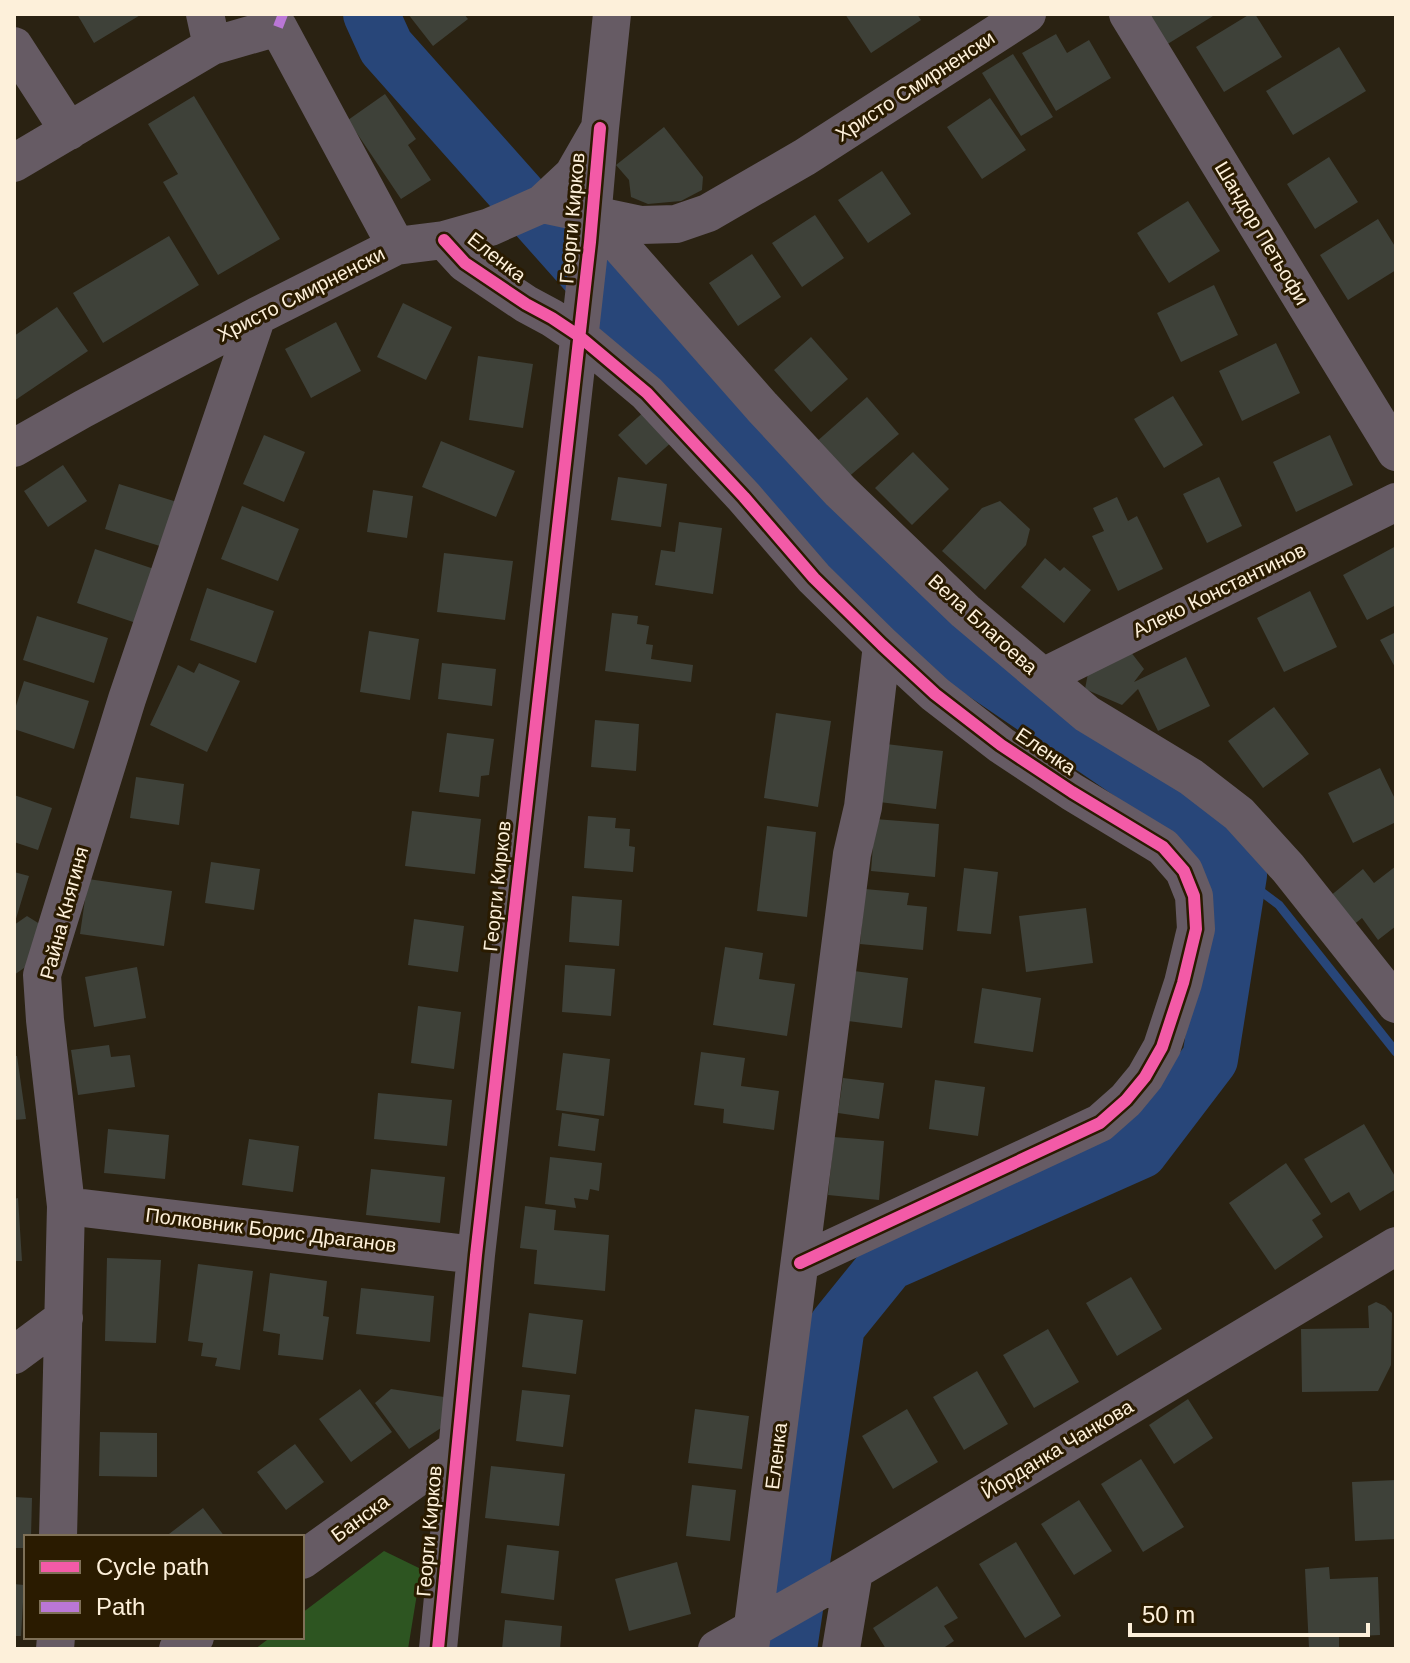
<svg xmlns="http://www.w3.org/2000/svg" width="1410" height="1663" font-family="Arial,sans-serif">
  <rect width="100%" height="100%" fill="#2a2212"/>
  <!-- green -->
  <path fill="#2d5521" d="M384,1551L421,1569L408,1649H255L271,1637H302V1613Z"/>
  <g fill="none" stroke-linecap="round" stroke-linejoin="round">
    <!-- stream -->
    <path stroke="#284679" stroke-width="9" d="M1239,875L1279,905L1396,1052"/>
    <!-- river -->
    <path stroke="#284679" stroke-width="56" d="M371,14L386,47L627,318L927,634L1170,800L1239,875L1210,1059L1140,1151L888,1263L837,1326L789,1649"/>
  </g>
  <!-- building -->
  <path fill="#3e4139" d="M77,14H142L94,43Z
    M408,14H464L468,19L433,46Z
    M845,14H917L921,20L871,53Z
    M1147,14H1211L1213,16L1166,45Z
    M1250,14H1255L1282,57L1224,92L1196,47Z
    M1056,34L1067,53L1089,40L1111,78L1056,111L1022,53Z
    M1339,47L1366,91L1293,135L1266,91Z
    M1013,54L1053,117L1021,136L982,73Z
    M385,94L416,139L408,145L431,180L401,199L348,120Z
    M194,96L280,239L218,275L163,182L178,174L148,124Z
    M990,98L1026,150L982,179L947,127Z
    M664,127L703,177L702,190L681,201L648,204L631,197L629,180L616,165Z
    M1329,157L1358,202L1315,229L1287,184Z
    M882,171L911,214L868,243L838,200Z
    M1188,201L1220,251L1169,283L1137,233Z
    M815,215L844,258L802,287L772,243Z
    M1378,219L1396,248V270L1348,300L1320,255Z
    M169,236L199,285L103,343L73,293Z
    M752,254L781,297L738,326L709,283Z
    M1214,285L1238,335L1181,362L1157,313Z
    M403,303L452,327L426,380L377,357Z
    M57,307L88,351L14,401V336Z
    M336,322L361,371L311,398L285,349Z
    M811,337L848,379L811,412L774,370Z
    M1276,343L1300,393L1242,421L1219,371Z
    M478,356L533,364L523,428L469,420Z
    M1173,396L1203,445L1164,468L1134,419Z
    M867,397L899,434L846,479L815,443Z
    M647,409L674,440L646,465L618,435Z
    M264,435L305,452L284,502L243,484Z
    M1330,435L1353,485L1296,512L1273,462Z
    M441,441L515,471L496,517L422,487Z
    M913,452L949,489L912,525L875,488Z
    M63,465L87,501L48,527L24,491Z
    M618,477L667,484L661,527L611,520Z
    M1219,477L1242,526L1207,543L1183,494Z
    M119,484L177,502L163,547L105,529Z
    M373,490L413,496L407,538L367,532Z
    M1117,497L1128,521L1137,516L1163,569L1118,591L1092,536L1104,531L1093,508Z
    M1000,501L1030,529L1026,545L985,590L942,551L982,508Z
    M242,506L299,529L278,581L221,559Z
    M679,522L722,528L713,594L655,585L661,550L675,552Z
    M1396,546V605L1367,620L1343,575Z
    M95,549L154,569L136,623L77,603Z
    M444,553L513,561L505,620L437,612Z
    M1045,558L1060,571L1064,567L1091,590L1064,623L1021,587Z
    M207,588L274,611L256,663L190,640Z
    M1310,591L1337,647L1284,672L1257,618Z
    M612,613L638,616L637,624L649,626L646,644L653,645L651,659L693,665L691,682L605,671Z
    M37,616L108,638L94,683L23,660Z
    M369,631L419,639L410,700L360,692Z
    M1396,632V669L1380,640Z
    M1130,651L1144,669L1134,682L1186,657L1210,706L1158,731L1138,689L1122,705L1085,689L1088,673Z
    M199,663L240,681L207,752L150,725L178,665L194,673Z
    M442,663L496,669L492,706L438,699Z
    M24,681L89,701L74,749L14,729V712Z
    M1274,707L1309,754L1263,788L1228,741Z
    M776,713L831,721L818,807L764,798Z
    M595,720L639,724L636,771L591,767Z
    M447,733L494,739L489,775L481,776L479,797L439,792Z
    M878,743L943,751L936,809L871,801Z
    M1380,768L1396,801V822L1353,843L1328,793Z
    M136,777L184,784L179,825L130,818Z
    M14,795L52,808L38,850L14,842Z
    M412,811L481,819L475,874L405,866Z
    M588,816L616,818L615,828L630,829L629,846L635,847L633,872L584,868Z
    M875,819L939,824L935,877L871,871Z
    M767,826L816,832L807,917L757,911Z
    M211,862L260,869L254,910L205,903Z
    M1396,866V926L1378,940L1362,918L1352,926L1329,897L1363,869L1374,883Z
    M964,868L998,872L991,934L957,931Z
    M14,872L29,876L15,922H14Z
    M88,879L172,891L164,946L80,934Z
    M865,889L909,893L907,905L927,907L923,950L860,944Z
    M572,896L622,900L619,946L569,942Z
    M1086,908L1093,963L1026,972L1019,916Z
    M27,916L43,926L34,961L14,975V925Z
    M414,919L464,926L458,972L408,965Z
    M725,947L763,953L759,979L795,984L787,1036L713,1025Z
    M565,965L615,969L611,1016L562,1012Z
    M137,967L146,1018L94,1027L85,977Z
    M854,971L908,978L902,1028L848,1021Z
    M982,988L1041,998L1033,1052L974,1043Z
    M418,1006L461,1012L454,1069L411,1063Z
    M109,1045L111,1057L130,1055L135,1087L78,1095L71,1050Z
    M701,1052L745,1058L741,1086L779,1091L774,1130L723,1123L724,1109L694,1105Z
    M563,1053L610,1059L604,1116L556,1110Z
    M14,1056H17L26,1119L14,1120Z
    M843,1078L884,1083L879,1119L838,1113Z
    M935,1080L985,1087L978,1136L929,1129Z
    M378,1093L452,1100L447,1146L374,1139Z
    M562,1113L599,1119L595,1151L558,1146Z
    M1364,1124L1396,1178V1189L1360,1211L1349,1192L1331,1203L1304,1159Z
    M108,1129L169,1135L165,1179L104,1173Z
    M834,1137L884,1141L879,1200L828,1195Z
    M249,1139L299,1146L293,1192L242,1185Z
    M550,1157L602,1163L599,1191L590,1189L588,1200L574,1198L576,1208L545,1204Z
    M1286,1163L1321,1214L1312,1220L1323,1237L1275,1270L1229,1203Z
    M371,1169L445,1177L440,1223L366,1215Z
    M18,1198L22,1261H14V1199Z
    M525,1206L556,1210L554,1230L609,1235L605,1291L534,1284L537,1250L520,1248Z
    M107,1258L161,1260L156,1343L105,1341Z
    M198,1264L253,1271L240,1370L215,1366L217,1358L201,1356L203,1343L188,1341Z
    M270,1273L327,1281L323,1316L329,1317L323,1360L278,1355L280,1334L263,1331Z
    M1131,1277L1162,1329L1117,1356L1086,1303Z
    M361,1288L434,1296L430,1342L356,1334Z
    M1376,1302L1385,1306L1392,1313L1391,1365L1378,1391L1302,1392L1301,1329L1369,1328L1368,1306Z
    M529,1313L583,1320L576,1374L522,1367Z
    M1048,1329L1079,1382L1034,1408L1003,1355Z
    M977,1371L1008,1424L964,1450L933,1397Z
    M360,1389L392,1432L351,1462L319,1419Z
    M391,1389L444,1397V1426L409,1449L375,1403Z
    M522,1390L570,1395L563,1447L516,1441Z
    M1188,1399L1213,1438L1174,1464L1149,1425Z
    M695,1409L749,1416L742,1469L688,1463Z
    M907,1409L938,1462L893,1489L862,1436Z
    M100,1432L157,1433V1477L99,1476Z
    M295,1444L324,1482L286,1510L257,1472Z
    M1141,1459L1184,1527L1143,1552L1101,1484Z
    M491,1466L565,1474L559,1526L485,1518Z
    M1396,1480V1539L1355,1541L1352,1482Z
    M692,1485L736,1490L730,1541L686,1536Z
    M14,1497L32,1498L31,1537H26V1548H14Z
    M1079,1500L1112,1551L1074,1575L1041,1524Z
    M203,1508L225,1537H172L169,1534Z
    M1016,1542L1061,1616L1025,1638L979,1564Z
    M507,1545L559,1551L554,1600L501,1593Z
    M677,1562L691,1614L629,1631L615,1579Z
    M1329,1567L1330,1579L1378,1577L1380,1635L1339,1637V1647L1309,1648L1305,1569Z
    M14,1584L24,1585L21,1636H14Z
    M937,1586L958,1618L944,1626L954,1641L942,1649H886L873,1628Z
    M505,1620L562,1626L560,1649H502Z"/>
  <g fill="none" stroke-linecap="round" stroke-linejoin="round">
    <!-- minor -->
    <path stroke="#665b64" stroke-width="38" d="M205,14L212,46
      M1128,14L1396,452
      M14,46L69,131
      M14,163L212,46L278,27L396,246
      M542,204L573,175L600,128L612,14
      M593,215L762,407L840,491L965,611L1087,714L1191,777L1239,814L1288,868L1396,1004
      M444,240L465,263L526,304L552,318L579,336L647,393L744,497L814,578L882,645L935,694L1001,745L1072,792L1163,847L1184,871L1194,896L1196,929L1183,983L1162,1047L1145,1077L1126,1100L1100,1123L800,1263
      M14,448L83,409L257,316L396,246L444,240L490,227L542,204L641,225L676,224L708,213L805,157L1027,14
      M1043,677L1396,502
      M66,1206L476,1255
      M14,1355L64,1318
      M58,1537L66,1206L45,1020L42,975L127,699L257,316
      M302,1560L457,1449
      M55,1649L56,1637
      M178,1649L195,1637
      M438,1649L476,1255L590,242L600,128
      M717,1649L854,1571L1396,1246
      M750,1649L852,854L863,807L882,645
      M841,1649L854,1571"/>
    <!-- quiet -->
    <path stroke="#ba77d6" stroke-width="10" stroke-dasharray="20 10" stroke-linecap="butt" d="M278,27L283,14"/>
    <!-- cycleway casing -->
    <g stroke="#2a1b00" stroke-width="17">
      <path id="cycleway" d="M444,240L465,263L526,304L552,318L579,336L647,393L744,497L814,578L882,645L935,694L1001,745L1072,792L1163,847L1184,871L1194,896L1196,929L1183,983L1162,1047L1145,1077L1126,1100L1100,1123L800,1263
        M438,1649L476,1255L590,242L600,128"/>
    </g>
    <!-- cycleway -->
    <use href="#cycleway" stroke="#f35aa7" stroke-width="12"/>
  </g>
  <g text-anchor="middle" dominant-baseline="central" stroke-width="6" stroke-linejoin="round" paint-order="stroke">
    <!-- street labels -->
    <g font-size="20" fill="#fdf0da" stroke="#2a1b00">
      <text transform="translate(915 86) rotate(-33)">Христо Смирненски</text>
      <text transform="translate(572 218) rotate(-85)">Георги Кирков</text>
      <text transform="translate(1262 233) rotate(59)">Шандор Петьофи</text>
      <text transform="translate(497 257) rotate(38)">Еленка</text>
      <text transform="translate(301 294) rotate(-27)">Христо Смирненски</text>
      <text transform="translate(1219 590) rotate(-26)">Алеко Константинов</text>
      <text transform="translate(983 624) rotate(42)">Вела Благоева</text>
      <text transform="translate(1046 751) rotate(34)">Еленка</text>
      <text transform="translate(497 886) rotate(-84)">Георги Кирков</text>
      <text transform="translate(64 913) rotate(-75)">Райна Княгиня</text>
      <text transform="translate(271 1230) rotate(7)">Полковник Борис Драганов</text>
      <text transform="translate(1057 1449) rotate(-31)">Йорданка Чанкова</text>
      <text transform="translate(776 1456) rotate(-83)">Еленка</text>
      <text transform="translate(360 1518) rotate(-36)">Банска</text>
      <text transform="translate(429 1531) rotate(-85)">Георги Кирков</text>
    </g>
  </g>
  <!-- border -->
  <rect width="1410" height="1663" fill="none" stroke="#fdf0da" stroke-width="32"/>
  <!-- legend -->
  <rect x="24" y="1535" width="280" height="104" fill="#2a1b00" stroke="#7e7057" stroke-width="2"/>
  <rect x="40" y="1561" width="40" height="12" fill="#f35aa7" stroke="#7e7057" stroke-width="2"/>
  <text x="96" y="1575" font-size="24" fill="#fdf0da">Cycle path</text>
  <rect x="40" y="1601" width="40" height="12" fill="#ba77d6" stroke="#7e7057" stroke-width="2"/>
  <text x="96" y="1615" font-size="24" fill="#fdf0da">Path</text>
  <!-- scale -->
  <path d="M1130 1623v12h238v-12" fill="none" stroke="#fdf0da" stroke-width="4"/>
  <text x="1142" y="1623" font-size="24" fill="#fdf0da" stroke="#2a1b00" stroke-width="6" paint-order="stroke">50 m</text>
</svg>
